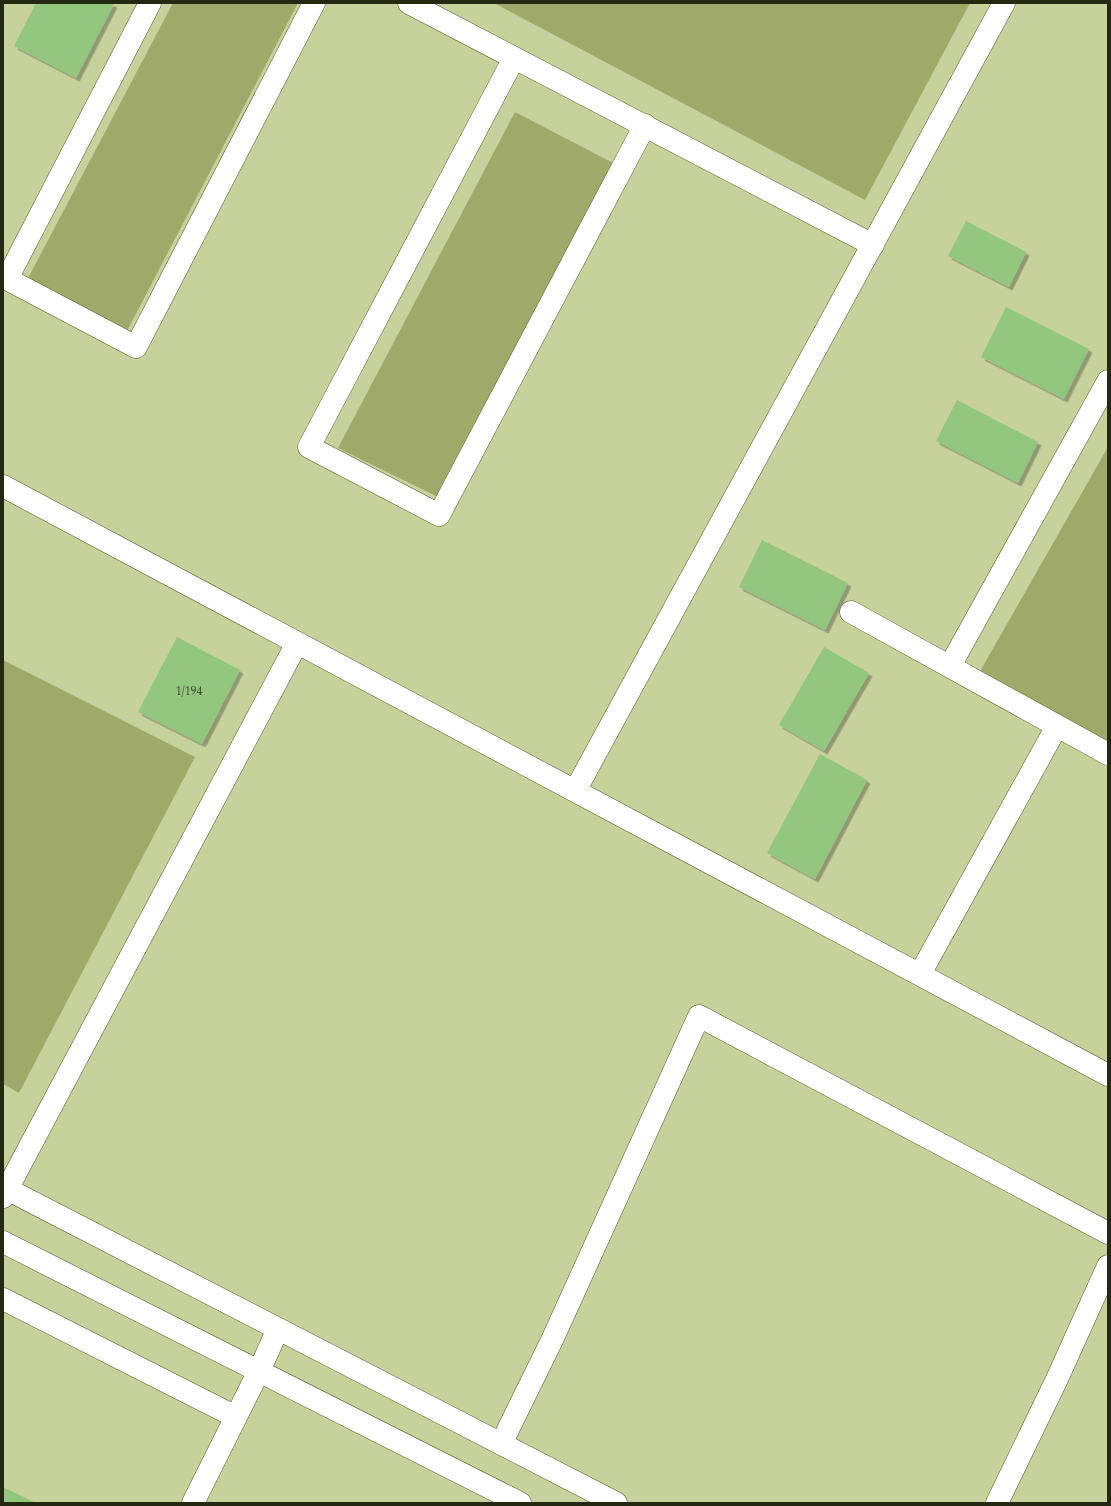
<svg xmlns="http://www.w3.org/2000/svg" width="1111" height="1506" font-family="Spectral,serif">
  <defs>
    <filter id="shadow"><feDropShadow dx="3.5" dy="3.5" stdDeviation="0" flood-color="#0004"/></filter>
  </defs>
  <rect width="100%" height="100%" fill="#c7d19c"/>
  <!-- green -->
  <path fill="#9faa6a" d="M173,3H298L127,331L26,282Z
    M494,3H970L865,200Z
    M515,112L617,165L440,498L338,448Z
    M1108,447V744L979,673Z
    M3,660L195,757L19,1093L3,1084Z"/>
  <!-- building -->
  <path fill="#93c67f" filter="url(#shadow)" d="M36,3H111L114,4L76,78L14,46Z
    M966,221L1026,252L1009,287L948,256Z
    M1006,307L1089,349L1064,399L981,357Z
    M957,400L1038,442L1018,483L936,441Z
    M762,540L848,583L825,630L739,587Z
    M177,637L240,670L202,744L138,712Z
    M824,647L869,673L824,751L779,725Z
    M820,754L867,780L815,879L767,853Z
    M3,1487L36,1503H3Z"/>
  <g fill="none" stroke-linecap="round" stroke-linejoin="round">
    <!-- minor casing -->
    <g stroke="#545c2b" stroke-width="23">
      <path id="minor" d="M150,3L7,279L136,347L314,3
        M409,3L873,245
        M514,58L309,447L439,515L645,125
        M3,486L1108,1075
        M851,612L1108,754
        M950,666L1108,381
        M575,791L1004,3
        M920,974L1057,726
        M3,1187L616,1503
        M3,1197L297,643
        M3,1242L520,1503
        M3,1299L236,1417L193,1503
        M236,1417L259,1371L278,1329
        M501,1444L553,1338L699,1016L1108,1233
        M997,1503L1057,1379L1108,1266"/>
    </g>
    <!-- minor -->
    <use href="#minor" stroke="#fff" stroke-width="22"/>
  </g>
  <g text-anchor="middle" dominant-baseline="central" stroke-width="3" stroke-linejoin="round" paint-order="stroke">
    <!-- number labels -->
    <g font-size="12" fill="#40502f">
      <text x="189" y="691">1/194</text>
    </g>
  </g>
  <!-- border -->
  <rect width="1111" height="1506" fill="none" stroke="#252914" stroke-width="8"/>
</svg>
